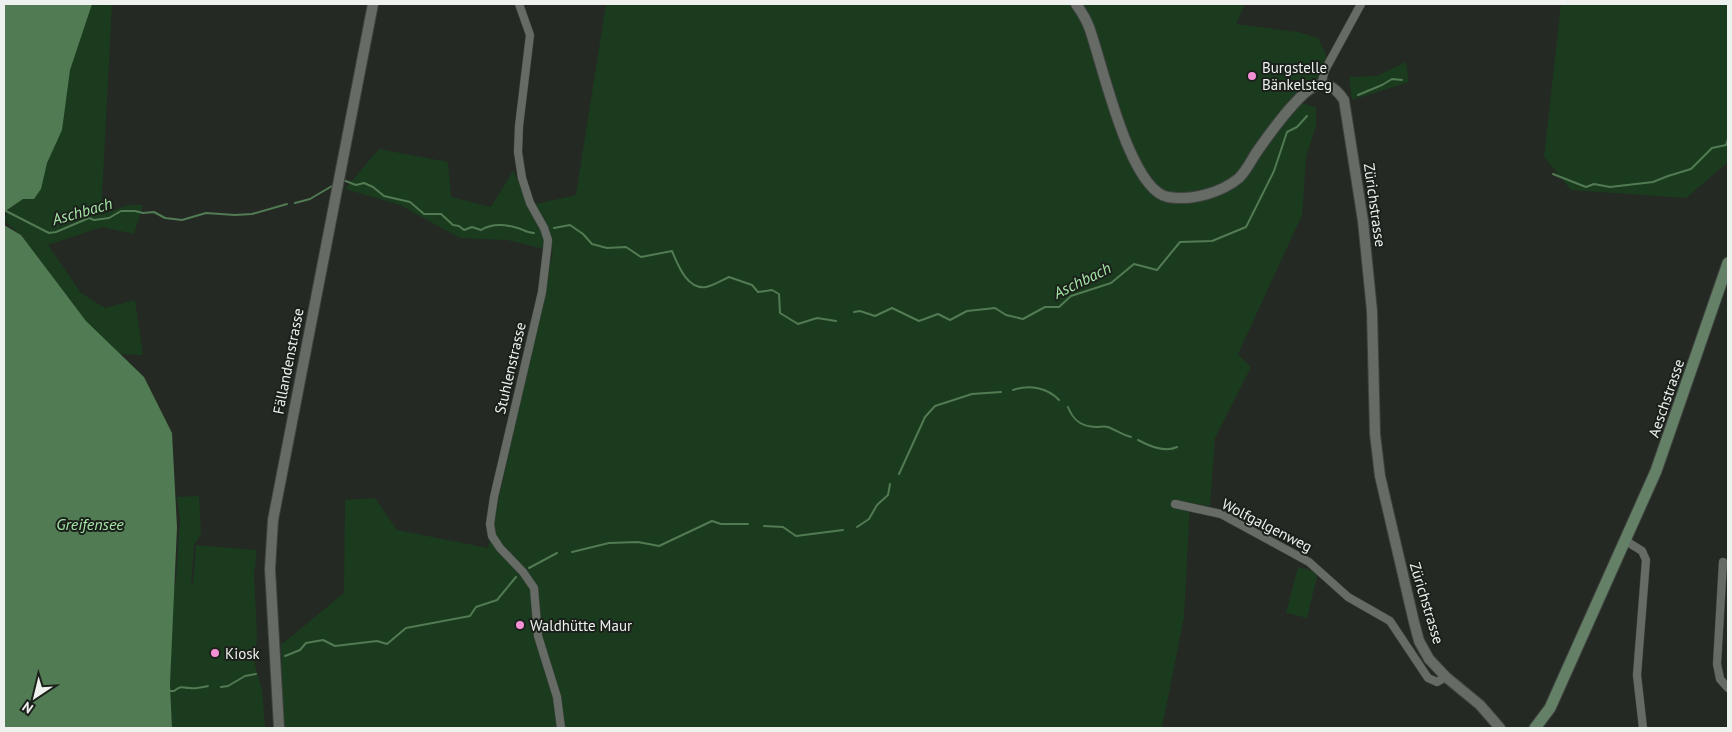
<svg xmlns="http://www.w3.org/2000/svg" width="1732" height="732" font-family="'PT Sans',sans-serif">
  <rect width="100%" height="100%" fill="#242924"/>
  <!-- green -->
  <path fill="#1b3b1e" d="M92,4H112L101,215L128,205H143L134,234L102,227L48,245L81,293L105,308L135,300L143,355L120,354L86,321L21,235L4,221V216L8,213L5,210L23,199Z
    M606,4H1245L1236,24L1298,32L1318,38L1328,59L1322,75L1294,101L1316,107V125L1306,158L1302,215L1238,354L1251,367L1215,438L1210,506L1190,503L1184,617L1162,728H283L281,645L344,593L345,500L375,498L397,530L488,548L553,251L507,240L460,238L400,205L345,189L379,149L448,162L451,197L491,207L513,171L532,205L576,195Z
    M1561,4H1728V162L1686,198L1571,190L1544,157Z
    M1406,62L1409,82L1352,100L1349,77L1377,76Z
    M199,496L201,534L194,545L191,585H193L196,545L257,550L254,575L257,634L255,665L262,690L265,728H172L170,684L173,582H176L180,519L177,497Z
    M1298,567L1318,572L1307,618L1286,613Z"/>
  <!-- water -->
  <path fill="#517b52" d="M4,4H92L70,70L62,130L47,163L41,189L34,199H23L4,212Z
    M4,225L21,235L86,321L144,377L172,433L177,527L170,684L172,728H4Z"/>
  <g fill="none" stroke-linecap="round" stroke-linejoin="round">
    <!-- stream -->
    <path stroke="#517b52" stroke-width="2" d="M1358,95L1382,85L1392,79L1402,80
      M1553,174L1586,187L1594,184L1610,187L1653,182L1668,176L1691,169L1712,148L1726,145L1728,139
      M343,180L356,185L364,183L373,187L384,196L410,202L424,214H441L453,225L459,226L464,230L472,227L481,230C491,224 502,224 514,227C522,228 525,233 534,233
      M295,203L310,199L332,186
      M4,210L49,233L56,232L89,218L94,220L109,218L121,211H135L143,213L154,212L165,218L182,220L206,213L235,215L252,214L287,204
      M554,228L570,225L583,234L592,244L607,248L626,247L641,257L672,251C678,265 687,290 706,287C713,286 722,280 729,277L752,285L758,292L772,290L779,294L780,313L798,324L817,318L836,321
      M854,312L860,311L875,316L892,308L919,321L938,314L950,320L967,311L995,308L1006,315L1023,319L1045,307H1059L1071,296L1111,283L1134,264L1157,270L1180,242L1212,241L1246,227L1274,171L1287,132L1297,127L1307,116
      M1013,390C1029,384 1048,388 1059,400
      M1068,407C1073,420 1081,427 1096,427C1100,427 1105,426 1108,427C1116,430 1122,435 1131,437
      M1138,440C1149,446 1165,453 1177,447
      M899,474L925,417L935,406L972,394L1001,392
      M764,526L783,527L796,536L843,530
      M857,527L869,519L877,505L888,495L890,484
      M572,552L609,543L638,542L659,546L712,521L721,524H748
      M529,568L557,553
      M285,656L300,650L306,643L323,640L335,646L377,641L387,644L406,628L470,616L476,607L497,600L516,577
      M221,687L228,686L245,676L256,674
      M170,691H174C182,685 181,688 190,688C195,689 203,687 208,686"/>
    <!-- minor casing -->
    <g stroke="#3f433f" stroke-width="9">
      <path id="minor" d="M519,4L530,35L519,126L518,152L522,178L530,203L544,228L548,240L547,250L542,292L494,497L490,524L492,536L500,548L523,572L534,588L538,636L557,697L561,728
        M1321,85L1325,70L1361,4
        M1175,504L1221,514L1309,562L1348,597L1390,621L1428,678L1437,682L1446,677
        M1626,541L1642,551L1646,560L1637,675L1643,728
        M1723,562L1717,664L1720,679L1728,688"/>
    </g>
    <!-- tertiary casing -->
    <g stroke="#3f433f" stroke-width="12">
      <path id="tertiary" d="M1076,4C1081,11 1086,19 1089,27C1102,62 1129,190 1168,197C1191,201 1221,193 1239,178C1246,171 1251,161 1256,153C1268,136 1279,120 1293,105C1309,87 1325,72 1344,100L1363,221L1372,311L1375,434L1380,476L1414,622L1419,641L1429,659L1446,677L1480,705L1500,728
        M279,728L270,569L273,520L373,4"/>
    </g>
    <!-- secondary casing -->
    <g stroke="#3f433f" stroke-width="13">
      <path id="secondary" d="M1535,728L1550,708L1656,471L1728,263"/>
    </g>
    <!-- minor -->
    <use href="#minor" stroke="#666b66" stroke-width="8"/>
    <!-- tertiary -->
    <use href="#tertiary" stroke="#666b66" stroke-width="10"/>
    <!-- secondary -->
    <use href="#secondary" stroke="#648066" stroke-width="11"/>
  </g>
  <!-- markers -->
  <g fill="#f491d4" stroke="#1b201b" stroke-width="2">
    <circle cx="1252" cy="76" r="5"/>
    <circle cx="520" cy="625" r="5"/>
    <circle cx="215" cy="653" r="5"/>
  </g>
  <g text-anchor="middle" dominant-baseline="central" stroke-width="4" stroke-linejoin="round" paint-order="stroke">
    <!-- poi labels -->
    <g font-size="15" fill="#eef1ee" stroke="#1b201b" text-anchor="start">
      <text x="1262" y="67">Burgstelle<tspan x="1262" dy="17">Bänkelsteg</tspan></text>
      <text x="530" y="625">Waldhütte Maur</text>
      <text x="225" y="653">Kiosk</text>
    </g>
    <!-- street labels -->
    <g font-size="15" fill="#eef1ee" stroke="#1b201b">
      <text transform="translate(1375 205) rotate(82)">Zürichstrasse</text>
      <text transform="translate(288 361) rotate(-79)">Fällandenstrasse</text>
      <text transform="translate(510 368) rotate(-77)">Stuhlenstrasse</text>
      <text transform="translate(1666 398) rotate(-71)">Aeschstrasse</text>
      <text transform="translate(1267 525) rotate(27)">Wolfgalgenweg</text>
      <text transform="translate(1427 603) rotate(73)">Zürichstrasse</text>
    </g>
    <!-- water labels -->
    <g font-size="16" font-style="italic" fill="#a6e7a8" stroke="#1b201b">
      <text transform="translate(82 211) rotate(-16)">Aschbach</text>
      <text transform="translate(1082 280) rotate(-26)">Aschbach</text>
      <text x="90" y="524">Greifensee</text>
    </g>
  </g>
  <!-- border -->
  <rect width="1732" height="732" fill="none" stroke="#eef1ee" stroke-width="10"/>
  <!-- north arrow -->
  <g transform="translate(35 697) rotate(215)" stroke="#1b201b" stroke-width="4" paint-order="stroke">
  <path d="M0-4L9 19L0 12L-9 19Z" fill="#eef1ee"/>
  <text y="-8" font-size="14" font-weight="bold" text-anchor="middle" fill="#eef1ee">N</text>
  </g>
</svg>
